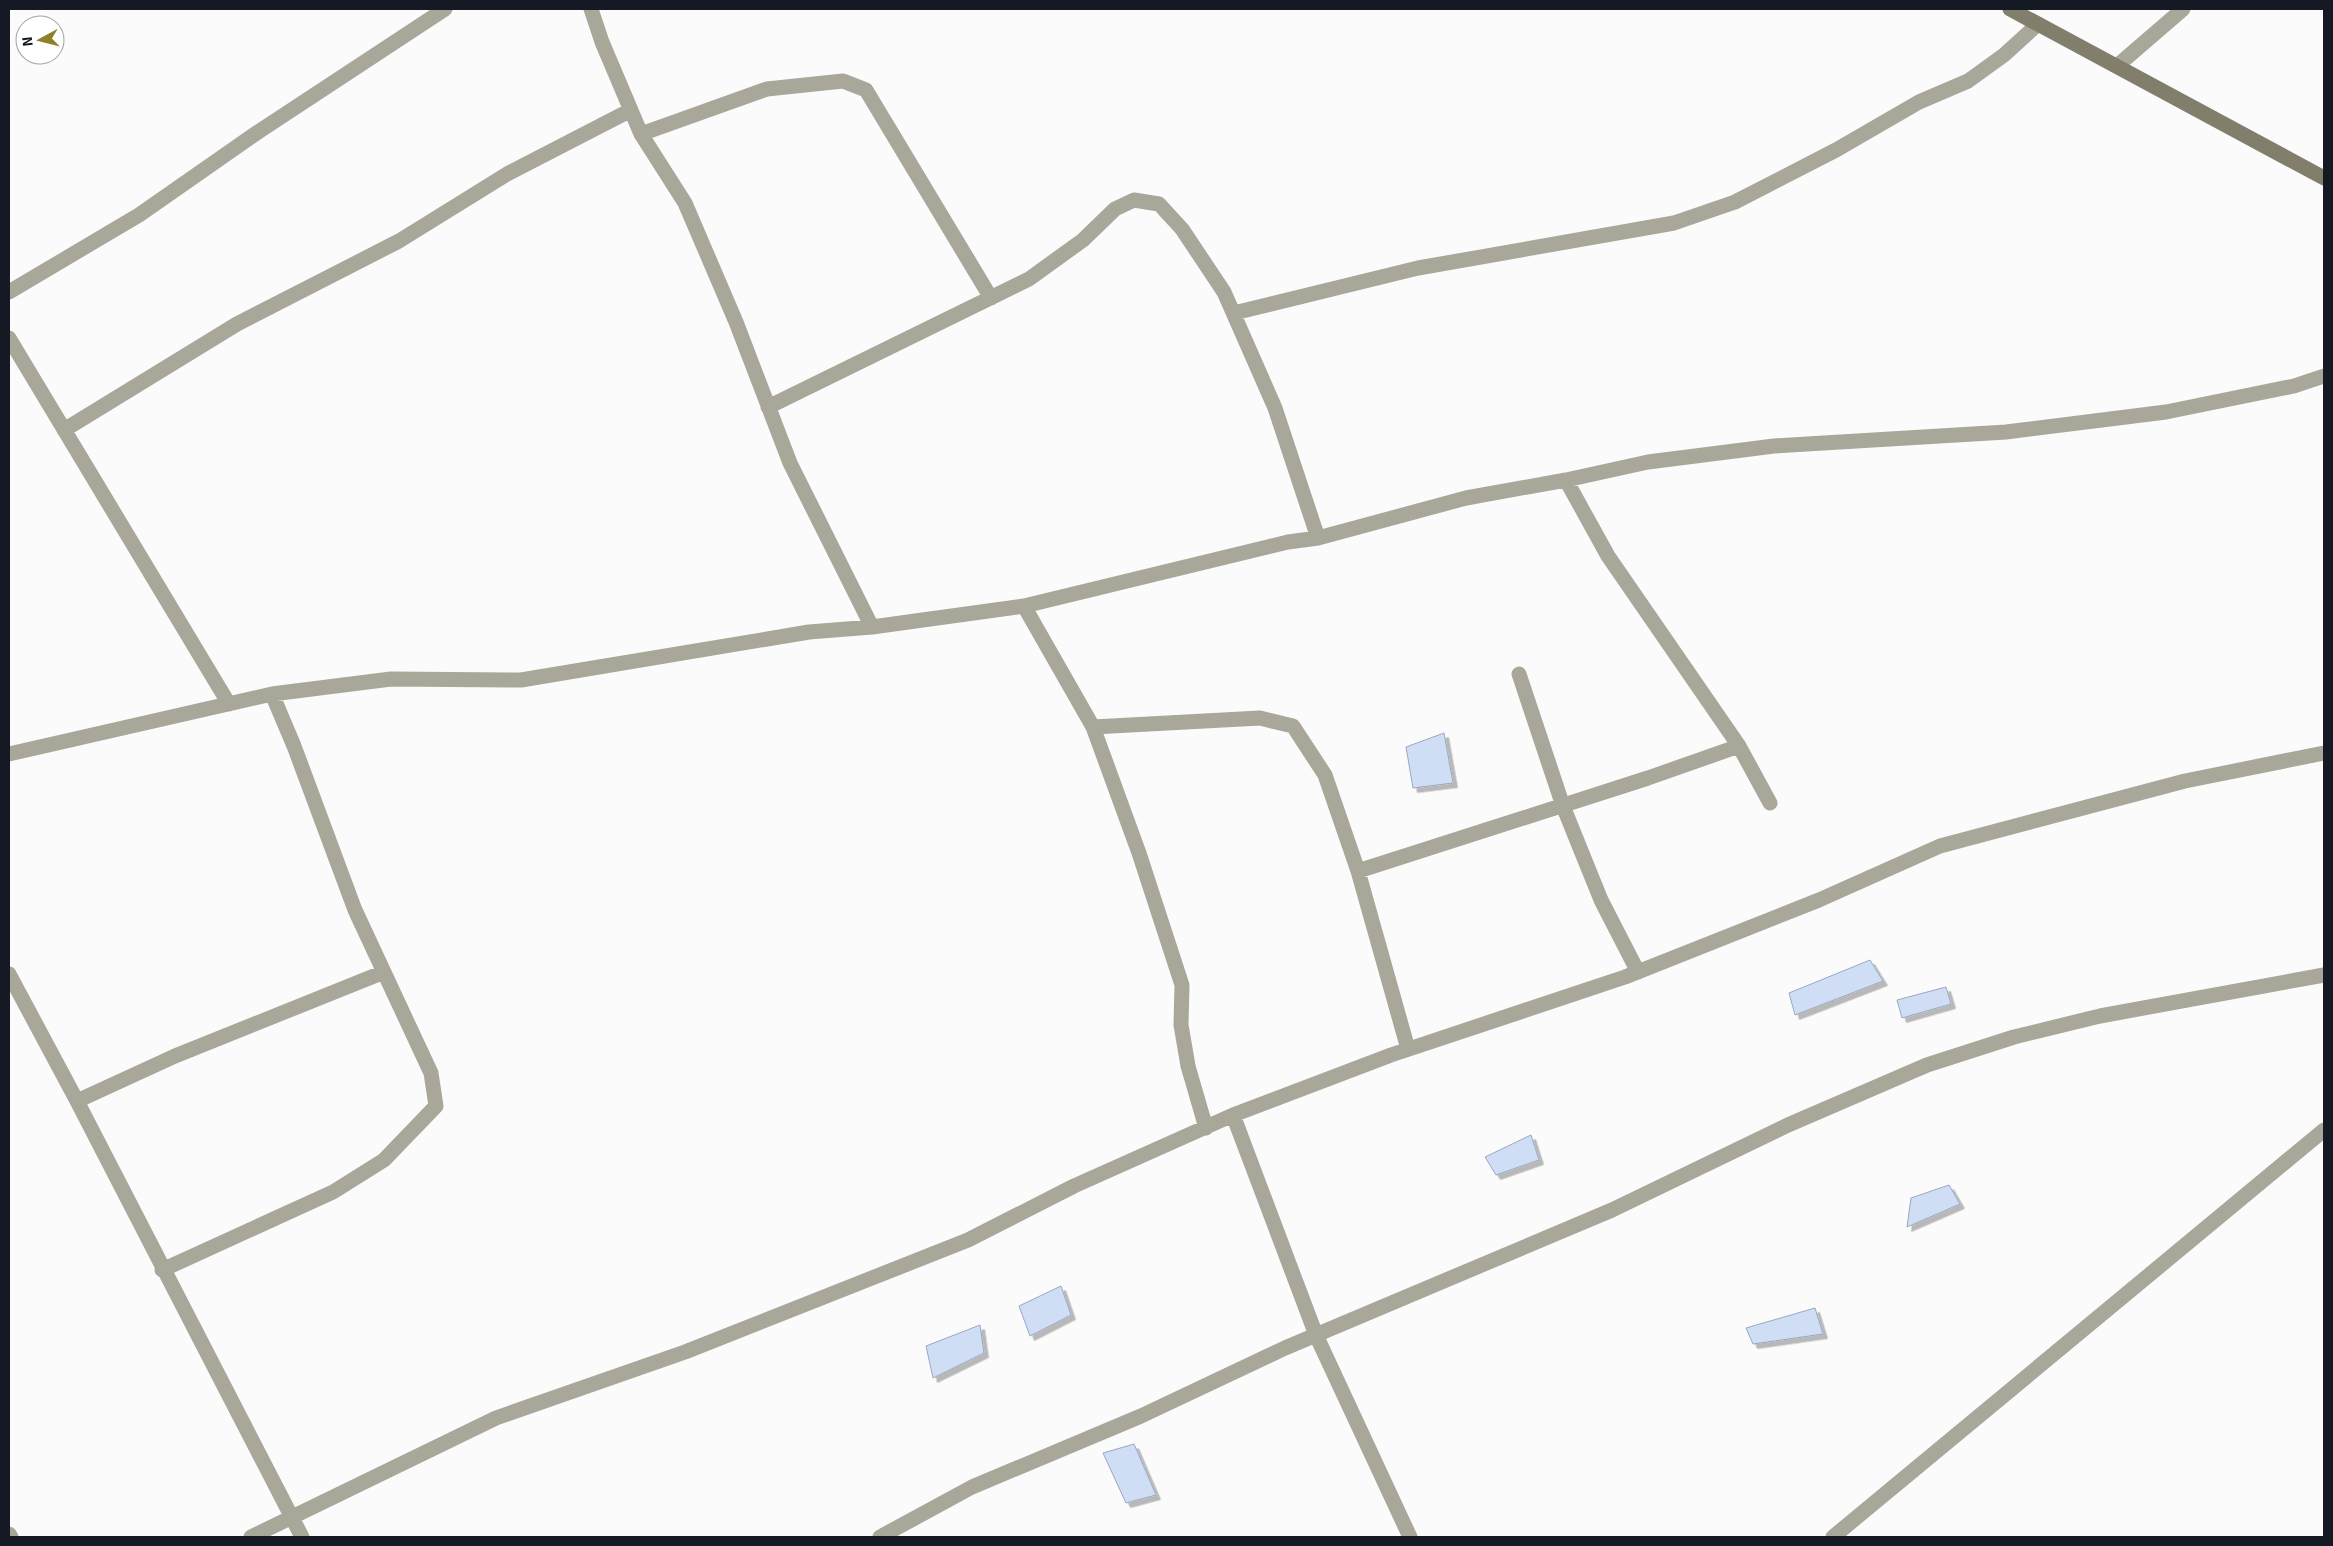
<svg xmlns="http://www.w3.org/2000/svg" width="2333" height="1546" font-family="Signika,sans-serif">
  <defs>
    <filter id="shadow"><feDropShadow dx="4.5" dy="4.5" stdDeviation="0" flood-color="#0004"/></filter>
  </defs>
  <rect width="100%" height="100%" fill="#fbfbfb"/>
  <!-- building -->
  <path fill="#cfdef4" stroke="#98a8c1" filter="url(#shadow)" d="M1444,733L1453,783L1413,788L1406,747Z
    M1870,960L1883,981L1795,1015L1789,993Z
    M1946,987L1951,1004L1902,1018L1897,1000Z
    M1531,1135L1539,1160L1496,1175L1485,1157Z
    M1949,1185L1960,1204L1907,1227L1911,1198Z
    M1061,1286L1071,1315L1030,1336L1019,1306Z
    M1815,1308L1823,1334L1753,1344L1746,1328Z
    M980,1325L984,1353L933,1378L926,1346Z
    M1134,1444L1156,1495L1126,1503L1103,1453Z"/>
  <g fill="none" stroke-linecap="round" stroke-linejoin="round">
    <!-- street -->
    <path stroke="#a9a79a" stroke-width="15" d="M591,9L602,42L641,134L685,203L736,322L790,463L872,627
      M2117,66L2183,9
      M641,134L767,89L843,81L866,90L991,298
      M9,292L139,215L258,132L445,9
      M1234,313L1418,268L1674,223L1735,202L1836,150L1919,102L1968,81L2004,55L2038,24
      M9,338L229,704
      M768,407L1029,279L1083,240L1115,209L1134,200L1159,204L1182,229L1224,292L1275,408L1318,538
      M64,430L237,324L399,241L507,174L631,110
      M1566,480L1608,556L1739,746L1770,803
      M1024,606L1093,727L1139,853L1182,985L1181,1025L1188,1066L1206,1128
      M1519,674L1563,806L1601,900L1638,972
      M1093,727L1260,718L1293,726L1325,775L1358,871L1408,1049
      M9,754L272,694L391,679L521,680L809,632L872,627L1024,606L1288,542L1318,538L1466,498L1566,480L1648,462L1774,446L2006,432L2166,412L2294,386L2324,376
      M1358,871L1648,778L1739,746
      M9,974L77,1101L302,1537
      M77,1101L175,1056L384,972
      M1233,1115L1316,1335L1410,1537
      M162,1270L333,1192L384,1160L436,1106L431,1073L355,910L294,746L272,694
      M9,1534L11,1537
      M251,1537L496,1418L685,1352L968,1240L1074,1186L1233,1115L1391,1055L1625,977L1819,900L1940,846L2185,781L2324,753
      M880,1537L972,1487L1141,1416L1285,1348L1612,1210L1788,1125L1927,1065L2014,1037L2100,1016L2324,975
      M1833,1537L2324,1130"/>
    <!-- secondary -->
    <path stroke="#817f6c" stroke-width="15" d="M2010,9L2324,178"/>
  </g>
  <!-- border -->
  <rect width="2333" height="1546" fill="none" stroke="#141923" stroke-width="20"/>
  <!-- north arrow -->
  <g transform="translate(40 40) rotate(263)"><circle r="24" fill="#ffffff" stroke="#a1a3a7"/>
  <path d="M0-4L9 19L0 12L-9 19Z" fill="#8e8129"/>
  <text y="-8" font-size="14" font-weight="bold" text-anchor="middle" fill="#141923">N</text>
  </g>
</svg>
